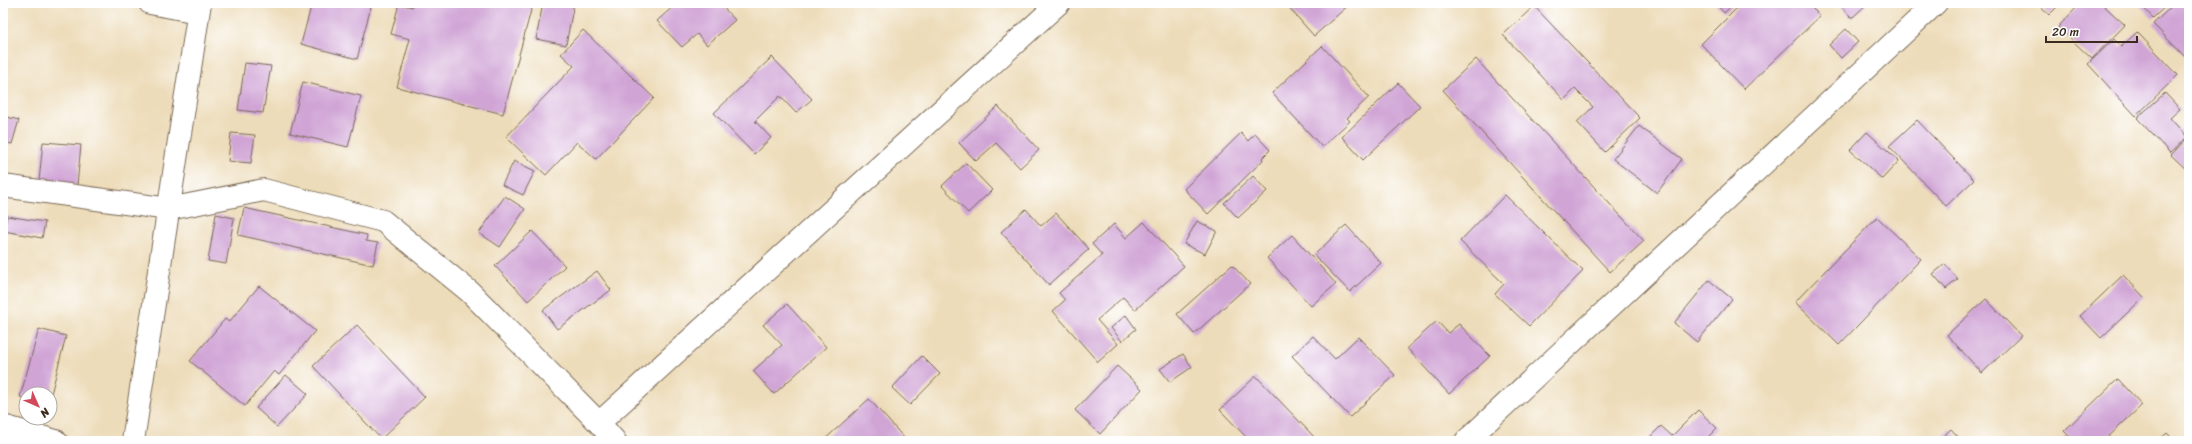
<svg xmlns="http://www.w3.org/2000/svg" width="2192" height="444" font-family="Sriracha,sans-serif">
  <rect width="100%" height="100%" fill="#fff"/>
  <filter id="ink" filterUnits="userSpaceOnUse"><feTurbulence type="fractalNoise" baseFrequency=".025" numOctaves="2"/><feDisplacementMap in="SourceGraphic" scale="8" xChannelSelector="R" yChannelSelector="G"/><feConvolveMatrix kernelMatrix="1 2 1 2 8 2 1 2 1" color-interpolation-filters="sRGB"/></filter>
  <filter id="wash" filterUnits="userSpaceOnUse"><feTurbulence type="fractalNoise" baseFrequency=".012" numOctaves="4" result="noise"/><feDisplacementMap in="SourceGraphic" scale="16" xChannelSelector="R" yChannelSelector="G"/><feGaussianBlur stdDeviation="0.9" result="paint"/><feColorMatrix in="noise" values="0 0 0 0 0 0 0 0 0 0 0 0 0 0 0 0 0 1.4 0 .05"/><feComposite in="paint" operator="in"/></filter>
  <g filter="url(#wash)">
    <rect width="100%" height="100%" fill="#eddcb9"/>
    <g id="blocks">
      <!-- building -->
      <path fill="#d0a5d6" d="M312,3H372L357,59L301,44Z
        M413,3H533L503,114L397,87L410,39L391,34L399,4L412,7Z
        M543,3H574L566,45L536,39Z
        M677,3H719L735,20L707,45L697,34L682,47L657,21Z
        M1285,3H1351L1314,36Z
        M1715,3H1735L1724,13Z
        M1742,3H1807L1820,16L1744,89L1701,44Z
        M1838,3H1868L1852,18Z
        M2038,3H2061L2049,15Z
        M2081,3H2101L2125,25L2092,59L2058,27Z
        M2139,3H2169L2153,18Z
        M2175,3H2189L2188,60L2153,24Z
        M1534,6L1640,118L1605,152L1577,122L1593,107L1575,89L1564,100L1503,35Z
        M1846,29L1858,42L1841,58L1829,45Z
        M583,30L654,98L596,159L577,142L546,175L506,137L574,66L561,54Z
        M2137,32L2178,75L2136,116L2088,64L2114,39L2121,47Z
        M1322,46L1369,97L1347,118L1350,121L1322,147L1272,93Z
        M772,57L812,99L796,113L780,96L755,121L771,138L754,154L714,113Z
        M1476,59L1644,241L1610,272L1443,90Z
        M245,63L271,66L263,113L238,110Z
        M303,82L361,96L348,147L290,133Z
        M1398,83L1420,106L1363,160L1342,137Z
        M2165,93L2180,109L2170,118L2187,137L2170,153L2137,118Z
        M998,106L1039,150L1020,168L996,143L976,161L959,143Z
        M3,116L19,120L12,144L3,142Z
        M1917,120L1974,180L1946,206L1889,146Z
        M1639,126L1682,159L1657,193L1613,159Z
        M1867,132L1899,161L1882,179L1850,150Z
        M231,133L255,135L251,163L228,161Z
        M1241,133L1248,141L1255,134L1270,150L1262,158L1263,160L1208,214L1184,189Z
        M2189,136V172L2171,155Z
        M43,142L81,145L77,185L39,181Z
        M514,161L535,171L523,195L502,185Z
        M966,163L992,190L968,213L942,186Z
        M1253,176L1267,191L1238,218L1224,203Z
        M1505,195L1583,271L1529,326L1495,294L1504,284L1460,241Z
        M505,196L525,209L500,247L479,233Z
        M244,208L367,235L366,241L378,243L373,265L238,235Z
        M1026,209L1041,226L1056,213L1089,249L1049,285L1001,232Z
        M216,214L234,218L226,264L208,261Z
        M7,216L45,222L42,238L4,231Z
        M1877,217L1921,259L1839,345L1795,302Z
        M1197,221L1217,231L1205,254L1184,244Z
        M1144,222L1184,266L1135,310L1123,297L1097,320L1118,344L1098,362L1053,311L1065,300L1059,293L1102,255L1092,244L1114,224L1126,238Z
        M1346,225L1381,263L1350,292L1314,255Z
        M532,231L565,266L528,301L495,266Z
        M1292,235L1336,284L1311,306L1267,258Z
        M1945,264L1958,279L1946,289L1933,274Z
        M1232,265L1250,284L1194,334L1177,314Z
        M597,271L611,290L557,329L543,310Z
        M2123,275L2144,297L2101,338L2080,316Z
        M1709,280L1732,299L1697,342L1674,323Z
        M259,286L315,331L279,375L274,371L245,406L190,361L225,319L229,322Z
        M1986,299L2021,336L1982,373L1947,335Z
        M787,304L826,347L774,394L753,371L782,345L763,325Z
        M1126,315L1136,329L1122,341L1111,328Z
        M1437,321L1448,333L1459,324L1490,356L1449,394L1407,348Z
        M357,325L425,397L381,439L313,366Z
        M39,329L66,336L51,394H26V399L20,397Z
        M1313,336L1335,359L1358,337L1395,375L1350,417L1292,356Z
        M1183,354L1192,367L1170,382L1160,369Z
        M922,356L940,374L910,405L892,388Z
        M1117,366L1142,389L1100,434L1075,410Z
        M286,375L308,394L277,427L256,408Z
        M1256,376L1318,441H1250L1220,410Z
        M2118,379L2142,405L2104,441H2074L2064,431Z
        M869,399L907,441H823Z
        M1698,410L1717,428L1704,441H1646L1661,426L1672,436Z
        M1951,429L1962,441H1938Z
        M2167,433L2175,441H2158Z
        M2066,436L2071,441H2060Z"/>
    </g>
  </g>
  <g filter="url(#ink)">
    <use href="#blocks" fill-opacity="0" stroke="#796854" stroke-width="1"/>
    <g fill="none" stroke-linecap="round" stroke-linejoin="round">
      <!-- street casing -->
      <g stroke="#796854" stroke-width="24">
        <path id="street" d="M150,3L198,12
          M3,186L169,209L264,190L383,221L470,292L599,423
          M3,426L56,441
          M133,441L200,3
          M615,441L599,423L1059,3
          M1466,441L1936,3"/>
      </g>
      <!-- street -->
      <use href="#street" stroke="#fff" stroke-width="22"/>
    </g>
  </g>
  <!-- margin -->
  <rect width="2192" height="444" fill="none" stroke="#fff" stroke-width="16"/>
  <!-- north arrow -->
  <g transform="translate(38 406) rotate(135)"><circle r="19" fill="#ffffff" stroke="#b1aaa5"/>
  <path d="M0-3L7 15L0 10L-7 15Z" fill="#d1495b"/>
  <text y="-6" font-size="11" font-weight="bold" text-anchor="middle" fill="#3b2a1e">N</text>
  </g>
  <!-- scale -->
  <path d="M2046 36v6h91v-6" fill="none" stroke="#3b2a1e" stroke-width="2"/>
  <text x="2052" y="36" font-size="12" fill="#3b2a1e" stroke="#ffffff" stroke-width="3" paint-order="stroke">20 m</text>
</svg>
